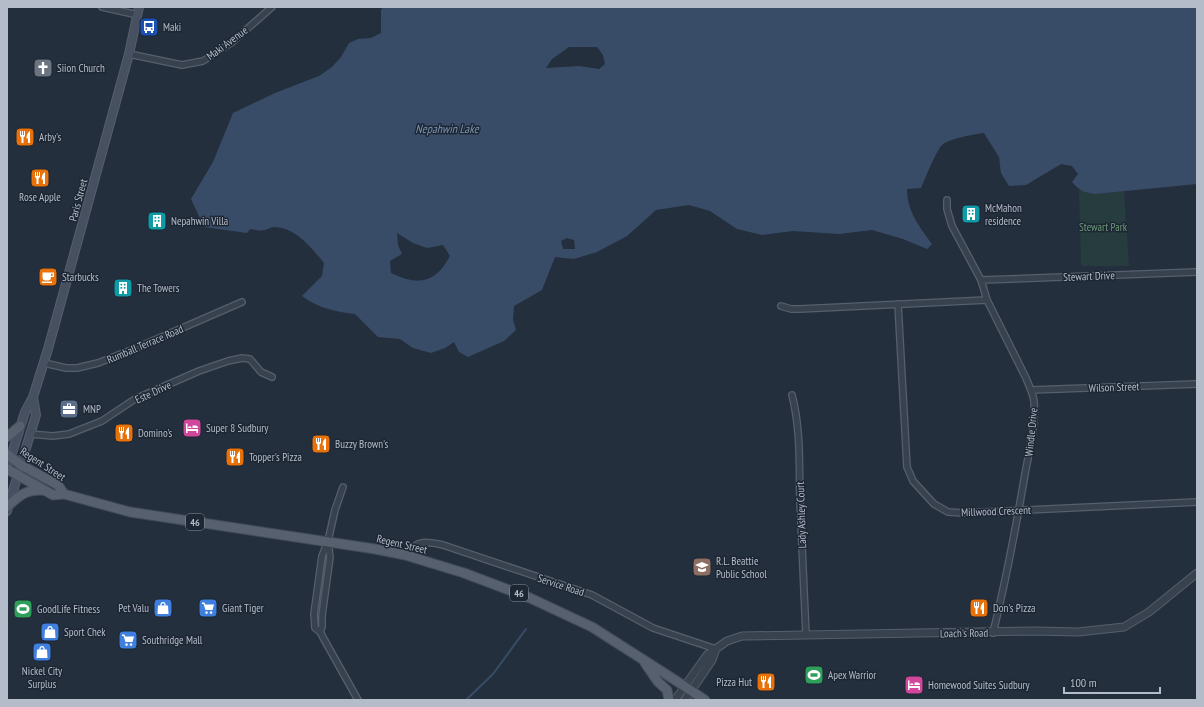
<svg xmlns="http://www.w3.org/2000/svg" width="1204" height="707" font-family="'PT Sans Narrow',sans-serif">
  <rect width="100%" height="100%" fill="#242f3e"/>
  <!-- green -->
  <path fill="#263c3f" d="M1079,190L1095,194L1124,191L1129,266H1081Z"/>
  <!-- water -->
  <path fill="#394c67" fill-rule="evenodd" d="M383,7H1197V184L1095,194C1083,192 1080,191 1072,182L1078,174L1072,166L1061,164L1026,185L1009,186L1001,173L999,157L984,133C975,134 948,139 942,145C936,151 925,179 921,188L907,189C907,211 919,226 932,244L927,249L903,239L872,230L839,234L793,231L762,235L737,229L710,211L689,205L656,210L627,236L597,252L574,259L555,257L542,290L514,306L513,320L516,330L504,341L468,357L459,352L454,342L445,348L431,353L413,348L400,339L378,337L355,314C336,312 318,308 302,296L322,276L324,263C312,248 295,227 274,227C271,227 268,229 265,230C260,231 255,230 250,229L247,233L204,227L191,199L213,162L233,113L275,93L319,76L332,67L341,57L349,43L358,39L371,38L381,33V10ZM569,47H597L603,55L605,64L599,69L579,66L546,68L552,59ZM397,233L413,243L427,248L443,245L450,256C435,284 418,286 391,273L390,261L402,254L398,245ZM567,238L574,240L575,249H563L561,241Z"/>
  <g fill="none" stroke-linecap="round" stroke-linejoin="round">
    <!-- stream -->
    <path stroke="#394c67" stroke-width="2" d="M466,700L493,674L526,629"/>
    <!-- minor casing -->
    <g stroke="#565f6c" stroke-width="8">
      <path id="minor" d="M102,7L138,15
        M129,54L182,65L203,61L231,43L272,7
        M947,200V209L952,226L981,280L987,300L1026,378C1029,386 1033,393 1034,401C1036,423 1029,452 1025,474C1016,527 1006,580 993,633
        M981,280L1197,272
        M898,304L907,467L913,481L934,504L948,512L963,513L1197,502
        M781,306L791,309H800L987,300
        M44,363L66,368H77L98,363L134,349L242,302
        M1031,390L1197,384
        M792,395C801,430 799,466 800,501C802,546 804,591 806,635
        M30,434L53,436L69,434L102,421L135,399L199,371L228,361L242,358L250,359L261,372L272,377
        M343,487L335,510L328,541L322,556L314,614L315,628L320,632L358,700
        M405,555C417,540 425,541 443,545L592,595L653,628L716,649
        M320,632L322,627V616L330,557L328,542"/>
    </g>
    <!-- tertiary casing -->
    <g stroke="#565f6c" stroke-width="9">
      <path id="tertiary" d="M675,700L707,655L727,641L742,636L1035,631L1078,632L1124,627L1149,612L1197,573
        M685,700L712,660L716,649"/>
    </g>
    <!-- secondary casing -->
    <g stroke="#565f6c" stroke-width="10">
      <path id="secondary" d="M7,469L25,412L33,397L48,349L129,54L139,7
        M7,511L36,415L33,397"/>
    </g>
    <!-- primary casing -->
    <g stroke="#414a57" stroke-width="11">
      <path id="primary" d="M7,437L20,426
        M7,454L21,465L58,485L64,494
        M7,469L53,495L64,494L130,512L375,549L405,555L464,573L530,598L592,627L675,680L705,700
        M8,506C20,495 25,490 43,490
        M645,663L658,682L667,690L669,700"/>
    </g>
    <!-- minor -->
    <use href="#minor" stroke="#38414e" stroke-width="5.5"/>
    <!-- tertiary -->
    <use href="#tertiary" stroke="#38414e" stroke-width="7"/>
    <!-- secondary -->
    <use href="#secondary" stroke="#465061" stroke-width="8"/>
    <!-- primary -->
    <use href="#primary" stroke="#56606e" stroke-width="9"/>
  </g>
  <!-- icons -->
  <defs>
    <g id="bus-square" transform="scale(1)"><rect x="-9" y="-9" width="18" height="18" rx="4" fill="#1a4fb4" stroke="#1d2633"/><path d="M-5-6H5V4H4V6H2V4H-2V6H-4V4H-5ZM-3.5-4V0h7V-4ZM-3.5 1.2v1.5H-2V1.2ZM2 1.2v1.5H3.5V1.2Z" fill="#fff"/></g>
    <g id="church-square" transform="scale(1)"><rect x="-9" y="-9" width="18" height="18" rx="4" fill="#6b7280" stroke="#1d2633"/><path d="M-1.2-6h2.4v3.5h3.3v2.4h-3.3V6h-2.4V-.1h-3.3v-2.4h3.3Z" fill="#fff"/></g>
    <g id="restaurant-square" transform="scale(1)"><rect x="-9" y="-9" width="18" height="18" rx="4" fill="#e8710a" stroke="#1d2633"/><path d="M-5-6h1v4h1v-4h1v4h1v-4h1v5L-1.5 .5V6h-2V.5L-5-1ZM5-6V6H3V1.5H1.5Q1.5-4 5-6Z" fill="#fff"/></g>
    <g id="building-square" transform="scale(1)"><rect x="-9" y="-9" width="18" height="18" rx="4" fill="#0f9aa8" stroke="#1d2633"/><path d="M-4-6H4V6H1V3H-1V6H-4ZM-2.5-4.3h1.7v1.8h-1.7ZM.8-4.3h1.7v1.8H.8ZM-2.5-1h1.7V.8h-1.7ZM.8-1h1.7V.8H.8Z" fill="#fff"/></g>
    <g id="cafe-square" transform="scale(1)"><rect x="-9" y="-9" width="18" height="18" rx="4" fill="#e8710a" stroke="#1d2633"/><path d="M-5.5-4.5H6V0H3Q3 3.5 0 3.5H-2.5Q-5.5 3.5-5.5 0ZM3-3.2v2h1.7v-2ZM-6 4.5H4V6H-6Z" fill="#fff"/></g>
    <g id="office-square" transform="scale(1)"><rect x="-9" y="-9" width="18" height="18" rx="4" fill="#5c6f8a" stroke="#1d2633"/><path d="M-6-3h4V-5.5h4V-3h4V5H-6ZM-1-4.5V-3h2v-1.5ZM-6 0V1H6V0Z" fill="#fff"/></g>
    <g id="hotel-square" transform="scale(1)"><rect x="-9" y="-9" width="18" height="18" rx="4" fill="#d1479c" stroke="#1d2633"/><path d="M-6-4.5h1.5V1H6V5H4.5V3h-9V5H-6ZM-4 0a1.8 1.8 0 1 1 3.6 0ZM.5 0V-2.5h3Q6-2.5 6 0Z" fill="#fff"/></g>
    <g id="school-square" transform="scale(1)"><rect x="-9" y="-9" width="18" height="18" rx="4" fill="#8d6e63" stroke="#1d2633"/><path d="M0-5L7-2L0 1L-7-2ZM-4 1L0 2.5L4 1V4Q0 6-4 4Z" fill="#fff"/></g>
    <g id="shop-square" transform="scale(1)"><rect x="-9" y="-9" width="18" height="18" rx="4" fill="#3f7fe0" stroke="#1d2633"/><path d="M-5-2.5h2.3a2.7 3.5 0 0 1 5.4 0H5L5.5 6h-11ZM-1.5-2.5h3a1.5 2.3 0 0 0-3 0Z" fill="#fff"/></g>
    <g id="supermarket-square" transform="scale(1)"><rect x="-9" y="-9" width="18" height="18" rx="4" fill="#3f7fe0" stroke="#1d2633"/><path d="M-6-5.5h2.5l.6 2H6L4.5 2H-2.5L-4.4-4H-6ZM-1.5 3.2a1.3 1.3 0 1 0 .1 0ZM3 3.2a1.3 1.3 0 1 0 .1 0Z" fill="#fff"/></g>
    <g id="stadium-square" transform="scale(1)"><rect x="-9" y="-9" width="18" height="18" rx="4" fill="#2e9e5b" stroke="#1d2633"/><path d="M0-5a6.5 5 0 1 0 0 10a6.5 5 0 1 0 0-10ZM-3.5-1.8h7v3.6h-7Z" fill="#fff"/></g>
  </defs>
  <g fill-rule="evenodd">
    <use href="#bus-square" x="149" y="27"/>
    <use href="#church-square" x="43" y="68"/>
    <use href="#restaurant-square" x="25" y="137"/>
    <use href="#restaurant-square" x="40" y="178"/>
    <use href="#building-square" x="971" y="214"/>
    <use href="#building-square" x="157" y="221"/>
    <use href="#cafe-square" x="48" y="277"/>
    <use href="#building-square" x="123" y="288"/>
    <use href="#office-square" x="69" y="409"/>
    <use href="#hotel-square" x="192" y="428"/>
    <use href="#restaurant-square" x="124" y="433"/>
    <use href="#restaurant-square" x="321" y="444"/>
    <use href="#restaurant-square" x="235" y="457"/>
    <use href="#school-square" x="702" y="567"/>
    <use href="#shop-square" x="163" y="608"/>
    <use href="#supermarket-square" x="208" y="608"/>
    <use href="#restaurant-square" x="979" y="608"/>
    <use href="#stadium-square" x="23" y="609"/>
    <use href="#shop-square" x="50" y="632"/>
    <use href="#supermarket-square" x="128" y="640"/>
    <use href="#shop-square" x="42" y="652"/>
    <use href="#stadium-square" x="814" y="675"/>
    <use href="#restaurant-square" x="766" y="682"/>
    <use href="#hotel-square" x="914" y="685"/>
  </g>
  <g text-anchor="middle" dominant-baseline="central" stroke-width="3" stroke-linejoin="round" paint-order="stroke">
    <!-- shield labels -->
    <g fill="#1d2633" stroke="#878f9c" stroke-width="1">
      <rect x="186" y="514" width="18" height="16" rx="3"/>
      <rect x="510" y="585" width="18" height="16" rx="3"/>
    </g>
    <g font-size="10" font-weight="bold" fill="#b4bcc9">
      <text x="195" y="522">46</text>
      <text x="519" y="593">46</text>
    </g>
    <!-- poi labels -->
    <g font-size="11" fill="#b4bcc9" stroke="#1d2633" text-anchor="start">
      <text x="163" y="27">Maki</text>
      <text x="57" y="68">Siion Church</text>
      <text x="39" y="137">Arby's</text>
      <text x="40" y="197" text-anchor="middle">Rose Apple</text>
      <text x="985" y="208">McMahon<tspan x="985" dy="13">residence</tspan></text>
      <text x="171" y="221">Nepahwin Villa</text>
      <text x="62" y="277">Starbucks</text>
      <text x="137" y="288">The Towers</text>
      <text x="83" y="409">MNP</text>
      <text x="206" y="428">Super 8 Sudbury</text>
      <text x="138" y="433">Domino's</text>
      <text x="335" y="444">Buzzy Brown's</text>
      <text x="249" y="457">Topper's Pizza</text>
      <text x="716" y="561">R.L. Beattie<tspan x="716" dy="13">Public School</tspan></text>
      <text x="149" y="608" text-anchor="end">Pet Valu</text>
      <text x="222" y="608">Giant Tiger</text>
      <text x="993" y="608">Don's Pizza</text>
      <text x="37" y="609">GoodLife Fitness</text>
      <text x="64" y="632">Sport Chek</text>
      <text x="142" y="640">Southridge Mall</text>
      <text x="42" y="671" text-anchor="middle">Nickel City<tspan x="42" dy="13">Surplus</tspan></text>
      <text x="828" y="675">Apex Warrior</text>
      <text x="752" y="682" text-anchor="end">Pizza Hut</text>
      <text x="928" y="685">Homewood Suites Sudbury</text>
    </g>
    <!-- street labels -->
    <g font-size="11" fill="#b4bcc9" stroke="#1d2633">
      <text transform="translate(227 43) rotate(-37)">Maki Avenue</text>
      <text transform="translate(78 200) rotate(-75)">Paris Street</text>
      <text transform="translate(1089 276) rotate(-2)">Stewart Drive</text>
      <text transform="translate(145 344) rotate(-23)">Rumball Terrace Road</text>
      <text transform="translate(1114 387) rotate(-2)">Wilson Street</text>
      <text transform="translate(153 392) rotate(-25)">Este Drive</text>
      <text transform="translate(1031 432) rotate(-84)">Windle Drive</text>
      <text transform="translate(43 464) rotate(33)">Regent Street</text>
      <text transform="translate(996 511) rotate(-2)">Millwood Crescent</text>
      <text transform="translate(801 515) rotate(-92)">Lady Ashley Court</text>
      <text transform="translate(402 544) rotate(13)">Regent Street</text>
      <text transform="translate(561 585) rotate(18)">Service Road</text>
      <text transform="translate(964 633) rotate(-1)">Loach's Road</text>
    </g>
    <!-- park labels -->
    <g font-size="11" fill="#6b9a76" stroke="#1d2633">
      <text x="1103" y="227">Stewart Park</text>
    </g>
    <!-- water labels -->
    <g font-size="12" font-style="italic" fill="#7c92b1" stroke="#1d2633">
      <text x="447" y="128">Nepahwin Lake</text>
    </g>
  </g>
  <!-- border -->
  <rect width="1204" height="707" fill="none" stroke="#b4bcc9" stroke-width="16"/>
  <!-- scale -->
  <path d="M1064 687v6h96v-6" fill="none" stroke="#b4bcc9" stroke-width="2"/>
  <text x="1070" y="687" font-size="12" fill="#b4bcc9" stroke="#1d2633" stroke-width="3" paint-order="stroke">100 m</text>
</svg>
